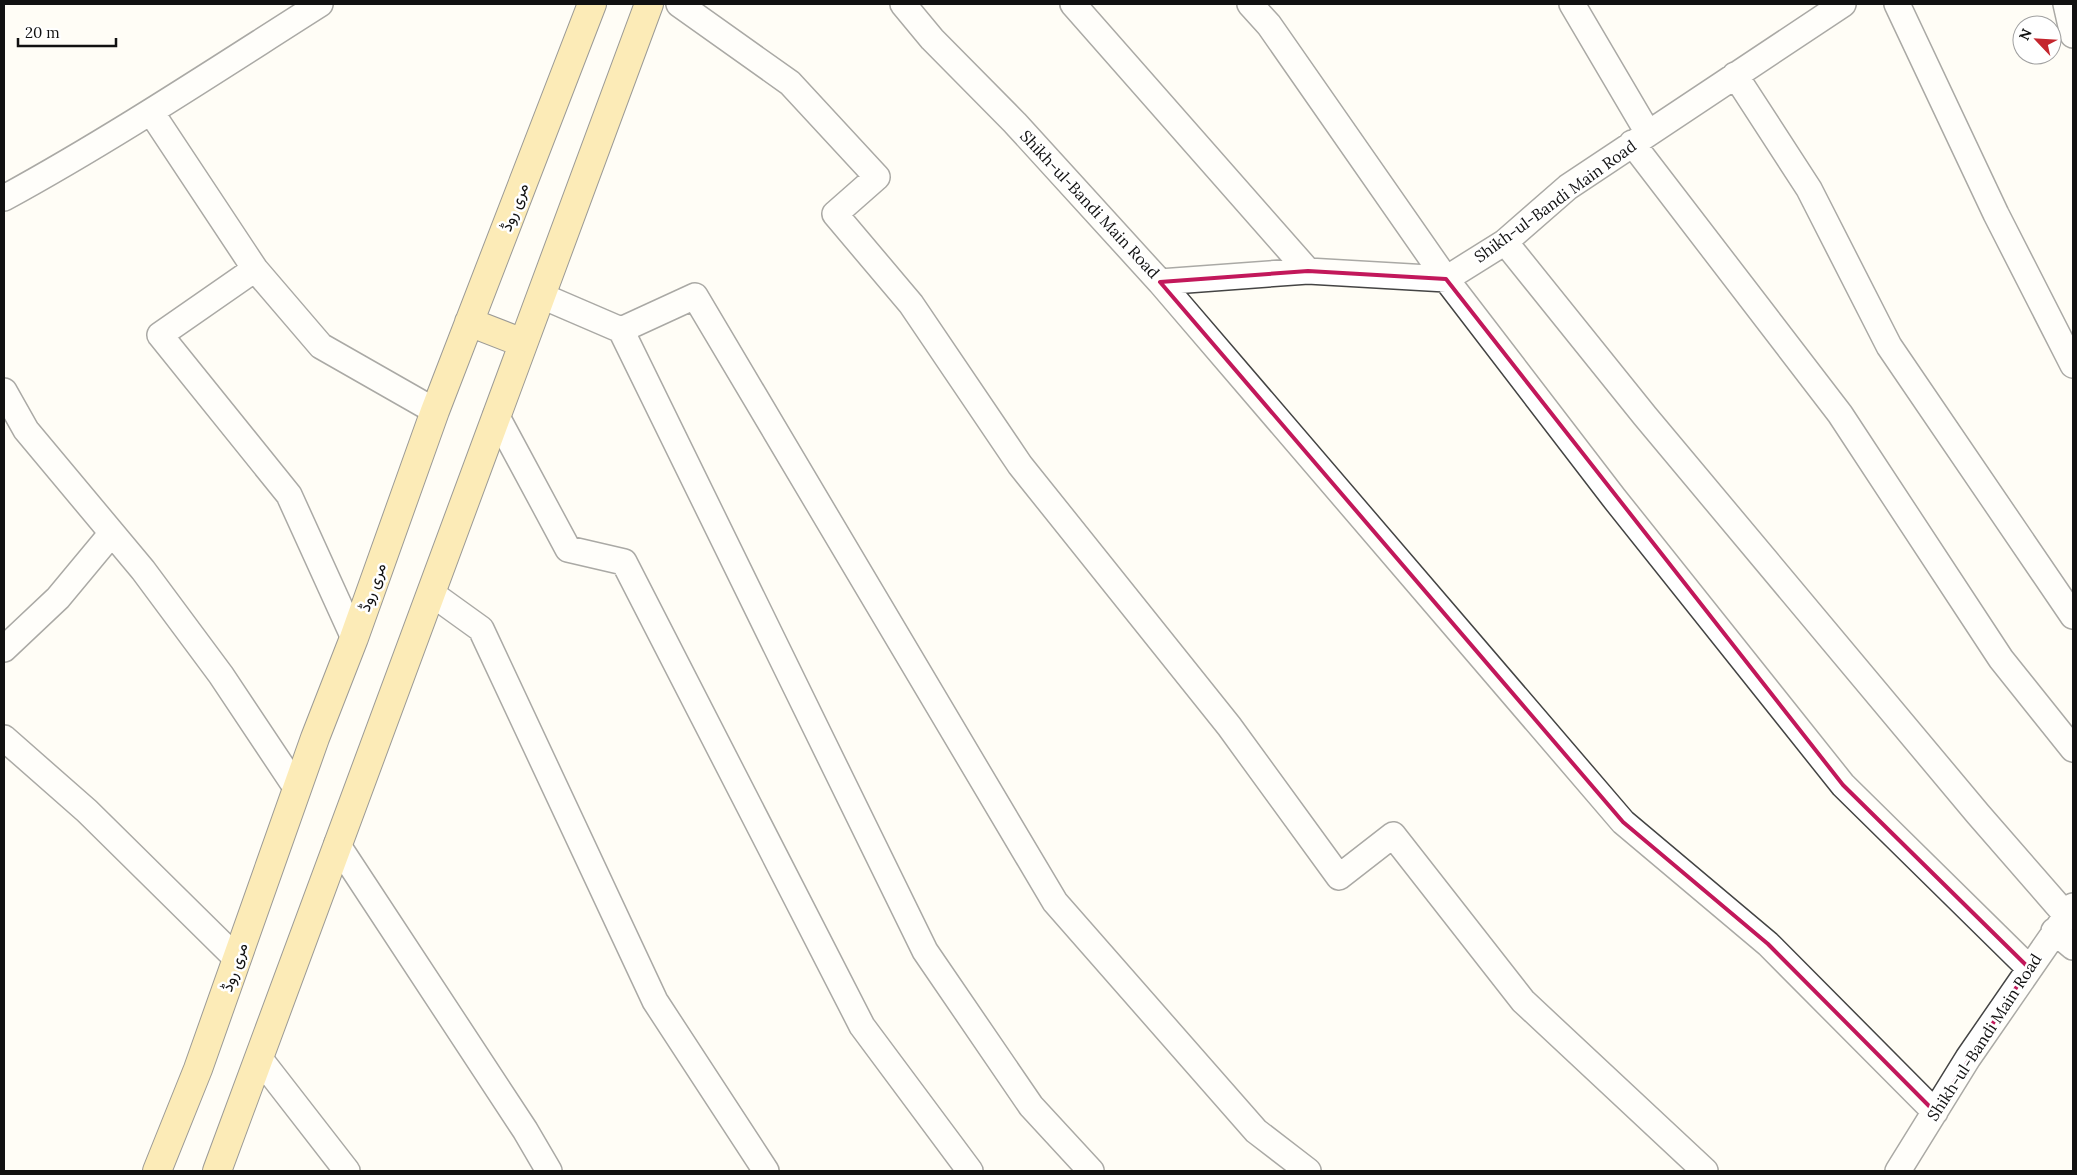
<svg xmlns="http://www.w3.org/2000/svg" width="2077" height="1175" font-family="Lora,Vazirmatn,serif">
  <rect width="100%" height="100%" fill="#fffdf5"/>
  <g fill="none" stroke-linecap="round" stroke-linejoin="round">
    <!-- minor casing -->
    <g stroke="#444" stroke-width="28">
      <path id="minor" d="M679,4L790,83L877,177L835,214L911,304L1020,465L1229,726L1339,877L1393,835L1523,1001L1705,1171
        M903,4L932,39L1015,123L1160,282L1623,822L1768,944L1935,1112
        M1073,4L1308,271
        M1250,4L1269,25L1446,279L1614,498L1843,785L2029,968
        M1572,4L1648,133
        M1897,4L1996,214L2073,365
        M2066,4L2073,35
        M1735,75L1809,189L1889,346L2073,616
        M151,112L255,269L160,335L289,495L354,638
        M1632,143L1840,414L2001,659L2073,749
        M4,198C112,139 216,70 320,4
        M1505,242L1645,416L1978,814L2066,915
        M255,269L321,346L435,411
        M1160,282L1308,271L1446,279L1505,242L1568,187L1843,4
        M542,296L621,330L925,951L1031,1106L1091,1171
        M621,330L695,296L1055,902L1256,1131L1308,1171
        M4,391L26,430L143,570L221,675L297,789
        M496,415L568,549L624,562L862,1026L970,1171
        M431,593L481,629L655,1001L766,1171
        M4,649L58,598L112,533
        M4,738L87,811L236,958
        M337,844L525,1130L549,1171
        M2054,931L2073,947
        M260,1059L347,1171
        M1898,1171L1968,1058L2073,906"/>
    </g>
    <!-- primary casing -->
    <g stroke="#222" stroke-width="30">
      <path id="primary" d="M469,322L523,343
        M157,1171L198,1069L315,738L354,638L435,411L592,4
        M217,1171L649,4"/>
    </g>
    <!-- minor -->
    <use href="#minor" stroke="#fff" stroke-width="25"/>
    <!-- primary -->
    <use href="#primary" stroke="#f9d66b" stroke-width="28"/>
  </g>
  <!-- marked area -->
  <path d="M0 0H2077V1175H0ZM1308,271L1446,279L1843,785L2029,968L1935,1112L1768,944L1623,822L1160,282Z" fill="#fffdf5" fill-opacity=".55" fill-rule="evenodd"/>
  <path fill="none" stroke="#c2185b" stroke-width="4" stroke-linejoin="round" d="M1308,271L1446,279L1843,785L2029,968L1935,1112L1768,944L1623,822L1160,282Z"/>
  <g text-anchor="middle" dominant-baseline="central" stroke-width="5" stroke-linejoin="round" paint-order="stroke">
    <!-- street labels -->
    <g font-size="16" fill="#111" stroke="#fff">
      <text transform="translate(1555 201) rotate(-36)">Shikh-ul-Bandi Main Road</text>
      <text transform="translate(1090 204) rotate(47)">Shikh-ul-Bandi Main Road</text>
      <text transform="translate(514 207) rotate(-69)">مری روڈ</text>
      <text transform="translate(372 587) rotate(-70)">مری روڈ</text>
      <text transform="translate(234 967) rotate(-71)">مری روڈ</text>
      <text transform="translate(1984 1037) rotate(-57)">Shikh-ul-Bandi Main Road</text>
    </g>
  </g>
  <!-- border -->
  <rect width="2077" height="1175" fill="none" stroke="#111111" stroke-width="10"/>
  <!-- north arrow -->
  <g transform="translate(2037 40) rotate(295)"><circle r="24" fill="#ffffff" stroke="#a0a0a0"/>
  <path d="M0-4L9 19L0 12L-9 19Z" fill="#c4262e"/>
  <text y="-8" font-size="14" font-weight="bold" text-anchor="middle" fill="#111111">N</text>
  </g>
  <!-- scale -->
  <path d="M18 38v8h98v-8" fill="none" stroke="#111111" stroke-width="2.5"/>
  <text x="25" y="38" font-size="15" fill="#111111" stroke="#ffffff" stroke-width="4" paint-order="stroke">20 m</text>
</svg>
